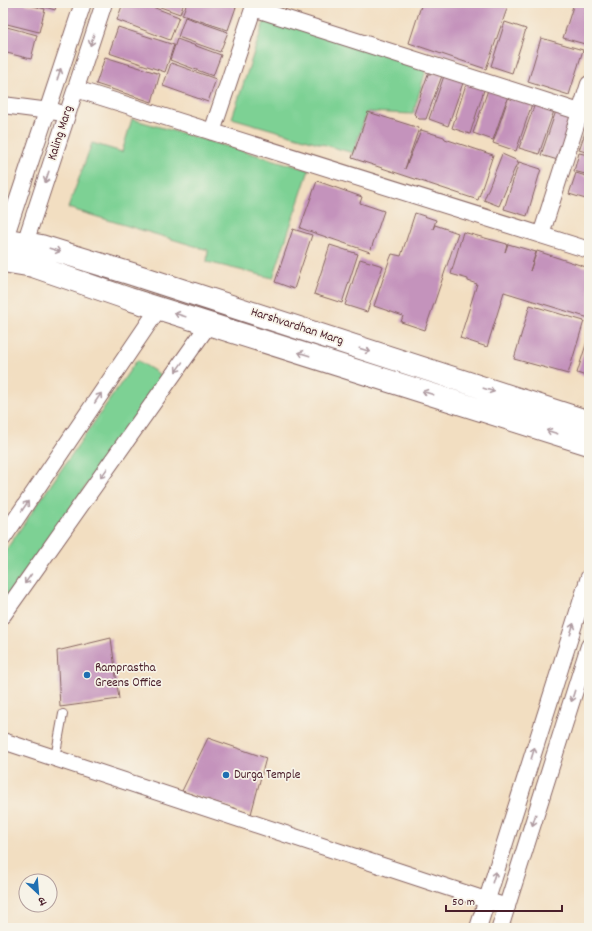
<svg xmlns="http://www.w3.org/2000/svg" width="592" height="931" font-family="Dekko,'Playpen Sans Deva',sans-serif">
  <rect width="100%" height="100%" fill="#f7f3e8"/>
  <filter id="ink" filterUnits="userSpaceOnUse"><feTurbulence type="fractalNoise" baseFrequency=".025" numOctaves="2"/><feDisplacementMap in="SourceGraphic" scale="8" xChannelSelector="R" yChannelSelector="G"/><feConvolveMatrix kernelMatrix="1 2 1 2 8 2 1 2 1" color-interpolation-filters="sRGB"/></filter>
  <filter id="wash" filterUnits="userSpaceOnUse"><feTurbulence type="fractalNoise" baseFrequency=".012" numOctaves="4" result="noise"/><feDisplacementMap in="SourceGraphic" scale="16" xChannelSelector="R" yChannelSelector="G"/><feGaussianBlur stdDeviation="0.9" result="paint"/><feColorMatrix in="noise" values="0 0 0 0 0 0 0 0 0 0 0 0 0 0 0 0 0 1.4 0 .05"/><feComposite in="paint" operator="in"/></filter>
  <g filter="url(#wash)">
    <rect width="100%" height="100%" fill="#f2dec1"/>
    <!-- green -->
    <path fill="#7dd194" stroke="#647860" d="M267,13L428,64L413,114L367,112L353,153L232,118Z
      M132,119L309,170L273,278L207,262L208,250L68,208L92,143L122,152Z
      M137,360L164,377L3,602V554Z"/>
    <g id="blocks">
      <!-- building -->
      <path fill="#c493bc" d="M3,3H22L45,9L39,32L3,23Z
        M32,3H57L55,10Z
        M123,3H142L179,17L170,40L117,20Z
        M149,3H184L180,14Z
        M187,3H225L236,7L228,30L182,15Z
        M422,3H509L486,69L409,43Z
        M574,3H589V32L585,44L563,38Z
        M185,17L228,32L220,52L178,37Z
        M505,22L526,29L512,73L491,66Z
        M3,26L37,35L31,59L3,52Z
        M118,27L174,45L165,72L109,53Z
        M541,38L583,50L569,95L528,82Z
        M177,39L221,55L213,76L170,60Z
        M105,57L160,74L152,102L96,84Z
        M171,63L216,79L208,102L163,86Z
        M443,73L426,119H419L414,114L428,74Z
        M445,73L464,80L448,126L429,119Z
        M467,81L485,87L470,134L452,128Z
        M489,87L509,93L493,140L473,133Z
        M510,93L533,101L516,151L493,143Z
        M536,101L555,108L539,154L519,148Z
        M557,108L577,115L561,161L541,155Z
        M368,112L419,128L405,169L421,130L444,137L445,139L493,155L478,200L352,158Z
        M587,127L589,128V153L579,150Z
        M579,153L589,155V175L574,171Z
        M502,154L518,161L499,206L484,200Z
        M519,162L541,169L527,216L504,209Z
        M576,173L589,177V200L569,194Z
        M317,181L362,197L360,203L384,211L370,252L300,228Z
        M415,213L436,220L433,229L435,225L458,233L425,330L401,322L403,316L374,306L388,264L392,254L401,256Z
        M293,229L312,235L294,289L275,282Z
        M463,232L507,244L505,252L508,244L536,252L530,271L537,251L589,268V318L504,292L487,347L460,338L477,284L468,281V279L451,274Z
        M330,245L358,254L342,303L314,294Z
        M360,259L383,266L367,312L345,305Z
        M530,305L584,321L568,374L514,359Z
        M589,335V377L577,373Z
        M111,638L119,699L60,707L57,651Z
        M208,738L266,758L251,814L182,791Z"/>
    </g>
  </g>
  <g filter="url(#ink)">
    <use href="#blocks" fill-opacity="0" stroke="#856260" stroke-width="1"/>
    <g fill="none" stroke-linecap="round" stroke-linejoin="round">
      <!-- lane casing -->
      <g stroke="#856260" stroke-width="10">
        <path id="lane" d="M55,758L63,714"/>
      </g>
      <!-- street casing -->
      <g stroke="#856260" stroke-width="18">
        <path id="street" d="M253,8L580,112
          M76,89L589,250
          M3,105L57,112
          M212,132L255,3
          M541,235L589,84
          M3,244L83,3
          M22,252L104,3
          M3,538L159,308
          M3,615L209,324
          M3,741L507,907
          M478,928L589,577
          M500,928L589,646"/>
      </g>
      <!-- secondary casing -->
      <g stroke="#856260" stroke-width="24">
        <path id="secondary" d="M3,239L41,246L132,274L589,422
          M3,261L33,266L129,299L589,444"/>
      </g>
      <!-- lane -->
      <use href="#lane" stroke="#fff" stroke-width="8"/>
      <!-- street -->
      <use href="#street" stroke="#fff" stroke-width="16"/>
      <!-- secondary -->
      <use href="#secondary" stroke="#fff" stroke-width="22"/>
    </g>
    <!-- one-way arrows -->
    <defs><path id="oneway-shaft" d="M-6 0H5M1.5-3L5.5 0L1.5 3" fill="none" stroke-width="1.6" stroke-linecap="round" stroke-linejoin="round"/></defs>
    <g stroke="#ae9aa0">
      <use href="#oneway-shaft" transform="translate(92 40) rotate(108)"/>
      <use href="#oneway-shaft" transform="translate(59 74) rotate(-72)"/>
      <use href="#oneway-shaft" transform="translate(47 177) rotate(108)"/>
      <use href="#oneway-shaft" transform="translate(55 250) rotate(17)"/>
      <use href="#oneway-shaft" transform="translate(180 315) rotate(-163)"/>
      <use href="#oneway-shaft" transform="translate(365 350) rotate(18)"/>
      <use href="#oneway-shaft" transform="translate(304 354) rotate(-162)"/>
      <use href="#oneway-shaft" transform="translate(179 367) rotate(125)"/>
      <use href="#oneway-shaft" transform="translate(489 390) rotate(18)"/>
      <use href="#oneway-shaft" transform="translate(428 393) rotate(-162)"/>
      <use href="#oneway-shaft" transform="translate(98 398) rotate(-56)"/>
      <use href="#oneway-shaft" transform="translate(552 432) rotate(-162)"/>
      <use href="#oneway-shaft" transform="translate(104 473) rotate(125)"/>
      <use href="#oneway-shaft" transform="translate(25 506) rotate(-56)"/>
      <use href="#oneway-shaft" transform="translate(28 579) rotate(125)"/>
      <use href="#oneway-shaft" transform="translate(572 629) rotate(-73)"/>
      <use href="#oneway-shaft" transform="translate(573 696) rotate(107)"/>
      <use href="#oneway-shaft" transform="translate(533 753) rotate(-73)"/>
      <use href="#oneway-shaft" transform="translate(534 820) rotate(107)"/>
      <use href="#oneway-shaft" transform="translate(494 877) rotate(-73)"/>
    </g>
  </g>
  <!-- markers -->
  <g fill="#1f6fb2" stroke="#f7f3e8" stroke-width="1.5">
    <circle cx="87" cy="675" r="4"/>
    <circle cx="226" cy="775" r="4"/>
  </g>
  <g text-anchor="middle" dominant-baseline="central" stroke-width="3.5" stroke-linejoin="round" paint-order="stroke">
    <!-- street labels -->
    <g font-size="13" fill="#4a1f2b" stroke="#f7f3e8">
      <text transform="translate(61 133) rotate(-72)">Kaling Marg</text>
      <text transform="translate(297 327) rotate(18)">Harshvardhan Marg</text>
    </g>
    <!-- poi labels -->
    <g font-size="13" fill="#4a1f2b" stroke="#f7f3e8" text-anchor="start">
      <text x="95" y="668">Ramprastha<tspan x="95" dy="15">Greens Office</tspan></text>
      <text x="234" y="775">Durga Temple</text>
    </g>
  </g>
  <!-- margin -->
  <rect width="592" height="931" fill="none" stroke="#f7f3e8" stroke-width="16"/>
  <!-- north arrow -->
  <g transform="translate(38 893) rotate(154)"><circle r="19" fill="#f7f3e8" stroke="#b29e9c"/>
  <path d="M0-3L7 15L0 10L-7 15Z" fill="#1f6fb2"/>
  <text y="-6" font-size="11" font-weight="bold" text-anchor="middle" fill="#4a1f2b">उ</text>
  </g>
  <!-- scale -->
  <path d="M446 905v6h116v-6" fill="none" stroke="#4a1f2b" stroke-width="2"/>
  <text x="452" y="905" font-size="12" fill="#4a1f2b" stroke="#f7f3e8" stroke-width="3" paint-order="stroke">50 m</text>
</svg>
